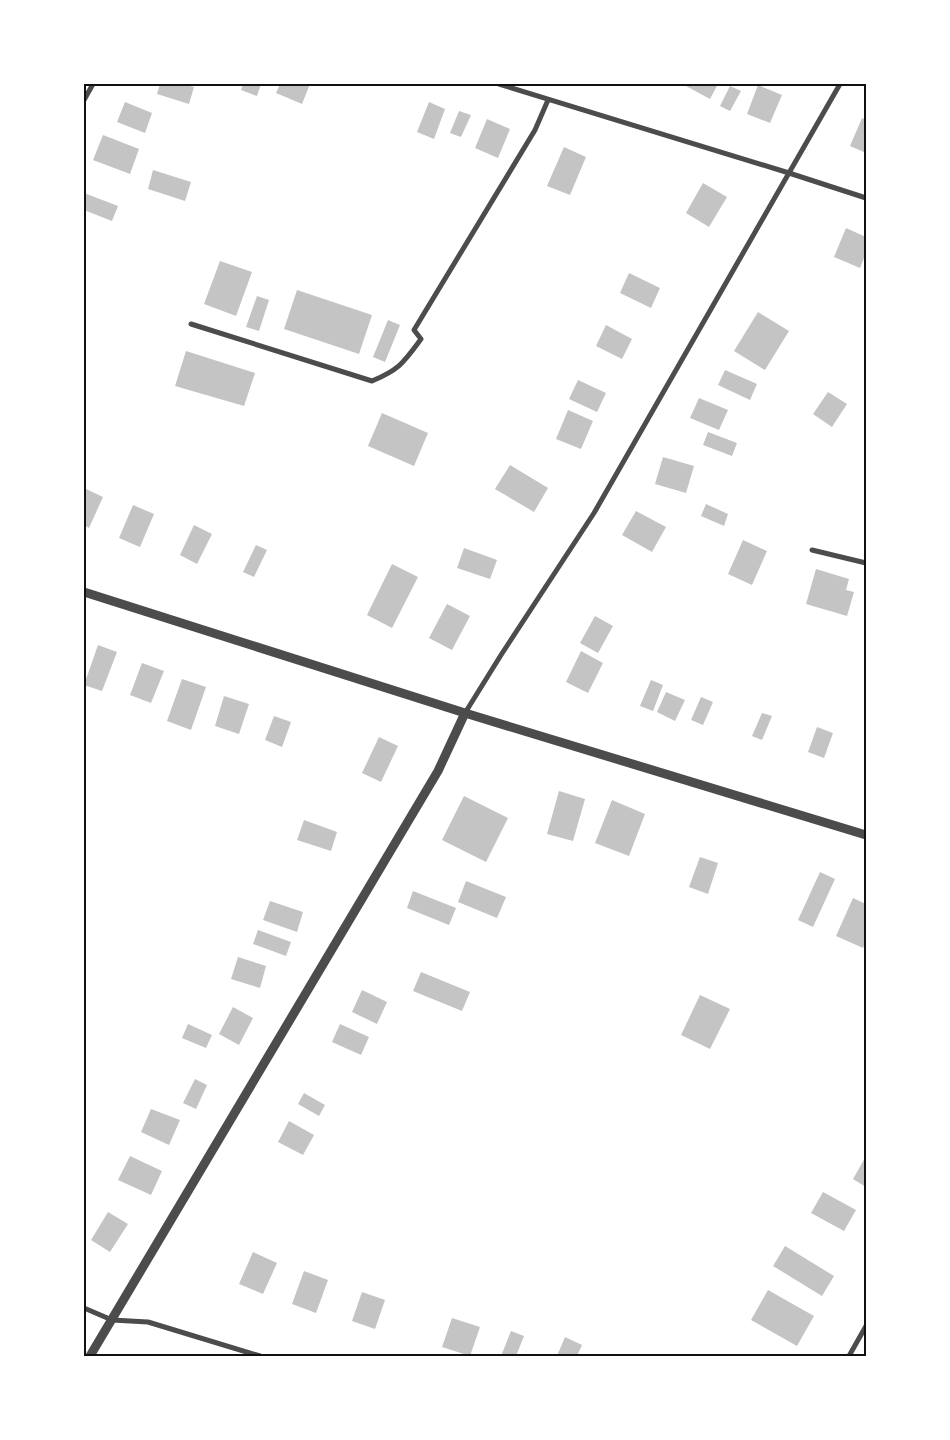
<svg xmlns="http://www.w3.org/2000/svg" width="950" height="1440" font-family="Raleway,sans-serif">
  <rect width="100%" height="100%" fill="#fff"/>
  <!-- building -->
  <path fill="#c4c4c4" d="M160,84H182L194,87L189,104L157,94Z
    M243,84H261L257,96L241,90Z
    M280,84H310L302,104L276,93Z
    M688,84H718L710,99L686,86Z
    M758,85L782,95L770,123L747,114Z
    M730,86L741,91L730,111L720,106Z
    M125,102L152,113L145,133L117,122Z
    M429,102L445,109L434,139L417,132Z
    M459,111L471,115L461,137L450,133Z
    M862,118L866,120V153L850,146Z
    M487,119L510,129L498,158L475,148Z
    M103,135L139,149L130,174L93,160Z
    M564,147L586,157L570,195L547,186Z
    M153,170L191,182L185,201L148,189Z
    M703,183L727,197L709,227L686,213Z
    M84,193L118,206L112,221L84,210Z
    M846,228L866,237V253L860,268L834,257Z
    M220,261L252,272L236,316L204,304Z
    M629,273L660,288L651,308L620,293Z
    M297,290L372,315L359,354L284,329Z
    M257,296L269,300L259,331L246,327Z
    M758,312L789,331L765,370L734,351Z
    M388,320L400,325L385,362L373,357Z
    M606,325L632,339L622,359L596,346Z
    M186,351L255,373L244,406L175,386Z
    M725,370L757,384L750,400L718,385Z
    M578,380L606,393L597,412L569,399Z
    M828,392L847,404L832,427L813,414Z
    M699,398L728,410L719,430L690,418Z
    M568,410L593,421L581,449L556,439Z
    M382,413L428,433L414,466L368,446Z
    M708,432L737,443L732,456L703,445Z
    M663,457L694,466L686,493L655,484Z
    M510,465L548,488L534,512L495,489Z
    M84,488L103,497L89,528L84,525Z
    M706,504L728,514L724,526L701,516Z
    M133,505L154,514L140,547L119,538Z
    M636,511L666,527L652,552L622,535Z
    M194,525L212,534L197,564L180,555Z
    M743,540L767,551L752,585L728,574Z
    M256,545L267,550L254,577L243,572Z
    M464,548L497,560L490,579L457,568Z
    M392,564L418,577L392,628L367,615Z
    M816,569L849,579L846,590L854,592L847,616L806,604Z
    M447,604L470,616L452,650L429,638Z
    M595,616L613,626L598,653L580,643Z
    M98,645L117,652L102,691L84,685Z
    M581,651L603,663L588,693L566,682Z
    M142,663L164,671L151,703L130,695Z
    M182,679L206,687L191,730L167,721Z
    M651,680L663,685L653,711L640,706Z
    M666,692L685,700L675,721L657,712Z
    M224,696L249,704L239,734L215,726Z
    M701,697L713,702L703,725L691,720Z
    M762,713L772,716L762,740L752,736Z
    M274,716L291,722L282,747L265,740Z
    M817,727L833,733L824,758L808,752Z
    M379,737L398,746L381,782L362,773Z
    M559,791L585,799L573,841L547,834Z
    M464,796L508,818L486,862L442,840Z
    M612,800L645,814L629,856L595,843Z
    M304,820L337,832L331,851L297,840Z
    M700,857L718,863L708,894L689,887Z
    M820,872L835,879L813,927L798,920Z
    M466,881L506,897L497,918L458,902Z
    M413,891L456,908L449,925L407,908Z
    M853,898L866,904V941L863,948L836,936Z
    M270,901L303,912L297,932L263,920Z
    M258,930L291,942L286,956L253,944Z
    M238,957L266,966L260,988L231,979Z
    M421,972L470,992L462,1011L413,991Z
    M362,990L387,1002L377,1024L352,1012Z
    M700,995L730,1009L710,1049L681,1035Z
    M233,1007L253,1018L239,1045L219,1034Z
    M188,1024L212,1035L206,1048L182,1038Z
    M340,1024L369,1037L361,1055L332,1042Z
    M195,1079L207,1085L196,1109L183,1103Z
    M304,1093L325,1105L319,1116L298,1104Z
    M151,1109L180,1120L169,1145L141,1132Z
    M289,1121L314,1135L303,1155L278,1142Z
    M130,1156L162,1171L151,1195L118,1180Z
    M866,1156V1187L853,1179Z
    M823,1192L856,1210L844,1231L811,1213Z
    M108,1212L128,1224L110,1252L91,1240Z
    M785,1246L834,1276L822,1296L773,1266Z
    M253,1252L277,1263L263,1294L239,1284Z
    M304,1271L328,1280L316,1313L292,1304Z
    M768,1290L814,1316L797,1346L751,1320Z
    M362,1292L385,1300L375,1329L352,1321Z
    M452,1318L480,1327L470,1356L442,1347Z
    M511,1331L524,1336L516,1356H501Z
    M565,1337L582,1345L577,1356H557Z"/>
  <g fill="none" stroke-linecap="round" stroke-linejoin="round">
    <!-- minor -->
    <path stroke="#4c4c4c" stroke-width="5" d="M499,84L789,173L866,198
      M84,100L93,84
      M191,324L372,381C400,369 403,363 421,339L414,330L535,130L548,100
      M812,550L866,563
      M465,713L501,655L594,513L840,84
      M84,1308L112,1320L148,1322L260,1356
      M849,1356L866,1326"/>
    <!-- tertiary -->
    <path stroke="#4c4c4c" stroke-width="9" d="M84,592L465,713L866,835
      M90,1356L438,771L465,713"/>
  </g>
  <!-- border -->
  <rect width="950" height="1440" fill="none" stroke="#ffffff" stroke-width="170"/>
  <rect x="85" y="85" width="780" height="1270" fill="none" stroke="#111" stroke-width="2"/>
</svg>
